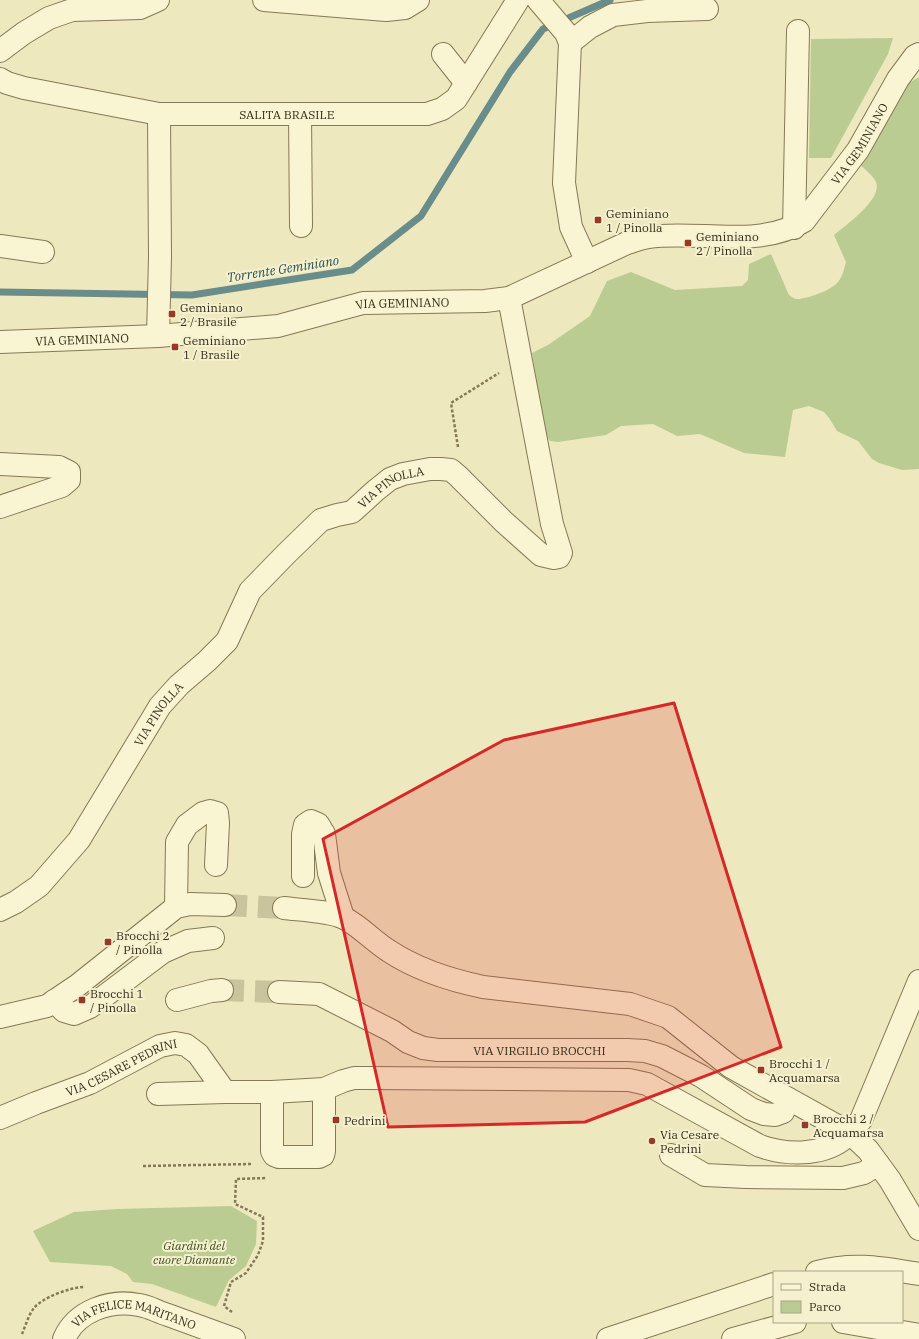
<svg xmlns="http://www.w3.org/2000/svg" width="919" height="1339" font-family="'IBM Plex Serif',serif">
  <rect width="100%" height="100%" fill="#eee8be"/>
  <!-- green -->
  <path fill="#bbcc92" d="M893,38L888,54L831,158H809L811,39Z
    M919,77V469L902,470L879,463L872,459L858,441L837,431L829,418L824,412L809,406L793,410L785,457L744,453L700,434L677,436L653,424L621,426L606,435L558,442L550,441L545,434L532,353L548,345L590,316L607,281L631,272L675,290L742,286L748,280L749,264L771,254L789,295C792,297 794,299 797,299C807,299 832,290 838,282C843,276 844,269 846,262L834,235C846,225 883,199 876,182C873,175 863,168 857,162L909,83Z
    M231,1206L257,1221L256,1244L246,1266L229,1280L216,1307L152,1284L133,1282L127,1274L111,1266L50,1262L33,1231L74,1212L117,1209Z"/>
  <g fill="none" stroke-linecap="round" stroke-linejoin="round">
    <!-- stream -->
    <path stroke="#698d8a" stroke-width="7" d="M0,292L192,295L352,270L421,216L510,72L543,29L610,0"/>
    <!-- minor-tunnel -->
    <path stroke="#c9c39e" stroke-width="22" stroke-dasharray="22 11" stroke-linecap="butt" d="M225,905L284,908
      M222,990L279,992"/>
    <!-- minor casing -->
    <g stroke="#867857" stroke-width="24">
      <g id="minor">
        <path d="M264,0L386,10L405,8L418,0"/>
        <path d="M538,0L566,33L570,43L564,183L571,227L587,262"/>
        <path d="M570,43L590,27L613,15L647,11L707,9"/>
        <path d="M0,51L24,33L49,18L72,10L140,8L158,0"/>
        <path d="M443,54L466,83"/>
        <path id="s1" d="M0,79L7,83L24,88L159,114H427L442,109L456,99L518,0"/>
        <path d="M300,114L301,226"/>
        <path d="M794,228L798,31"/>
        <path d="M0,246L43,252"/>
        <path d="M158,336L160,257L159,114"/>
        <path id="s2" d="M0,342L158,336L278,326L363,303L485,301L509,298L627,243C634,241 641,238 648,237C698,230 759,249 804,221L858,150L898,79L915,56L919,54"/>
        <path d="M0,464L59,467L69,472V480L62,486L0,507"/>
        <path d="M303,876V834L305,825L311,821L318,824L324,834L329,873L343,917"/>
        <path d="M176,907L177,842L187,825L203,813L210,811L217,813L218,823L216,865"/>
        <path d="M284,908C300,910 330,911 344,918C360,926 373,941 389,951C416,969 450,980 483,987L630,1004L668,1017L731,1067L850,1133L868,1150L890,1180L919,1229"/>
        <path id="s3" d="M0,910L16,902L39,886L79,840L160,706L179,685L207,661L227,641L250,591L286,554L321,520L337,515L352,512L375,491L390,479L403,474L430,469H441L451,470L458,476L504,522L541,555L554,558L559,557L561,553L552,524L509,298"/>
        <path id="s4" d="M279,992L319,994L392,1031L408,1042L423,1048L438,1050H627L645,1051L662,1056L701,1076L751,1109L764,1114L775,1115L783,1112L788,1099"/>
        <path d="M177,1000L211,991L222,990"/>
        <path d="M54,1001L64,1011L74,1014L90,1007L163,952L188,941L213,938"/>
        <path d="M0,1017L47,1006L78,985L176,907L190,904L225,905"/>
        <path d="M272,1092V1151L274,1155L279,1157H319L323,1155L324,1151V1089"/>
        <path d="M158,1094L225,1092"/>
        <path id="s5" d="M0,1118L36,1103L90,1083L160,1046L175,1043L186,1045L198,1054L225,1092H272L324,1089L343,1081L354,1078H365L629,1080L647,1084L760,1146C785,1155 820,1156 842,1140C850,1135 855,1127 861,1120L919,981"/>
        <path d="M671,1155L705,1175L746,1177L843,1178L864,1173L878,1164"/>
        <path d="M817,1272C854,1262 882,1268 919,1274"/>
        <path d="M843,1322L919,1335"/>
        <path id="s6" d="M64,1339C76,1311 110,1299 139,1305C148,1306 158,1312 168,1315C190,1323 212,1331 234,1339"/>
        <path d="M608,1339L774,1284"/>
        <path d="M733,1339L795,1322"/>
      </g>
    </g>
    <!-- path -->
    <path stroke="#867857" stroke-width="2.5" stroke-dasharray="3 2" stroke-linecap="butt" d="M458,447L451,403L499,373
      M143,1166L252,1164
      M232,1312L224,1306L231,1282L246,1273L258,1255L263,1241V1217L235,1204L236,1179L266,1178
      M22,1334C25,1327 29,1314 34,1308C43,1297 71,1287 85,1287"/>
    <!-- minor -->
    <use href="#minor" stroke="#f9f4d1" stroke-width="22"/>
  </g>
  <!-- marked area -->
  <path fill="#d62828" fill-opacity="0.2" stroke="#d62828" stroke-width="3" stroke-linejoin="round" d="M674,703L781,1047L585,1122L388,1127L323,839L504,740Z"/>
  <!-- markers -->
  <g fill="#963926" stroke="#f5f1ce" stroke-width="1.5">
    <rect x="594" y="216" width="8" height="8" rx="2"/>
    <rect x="684" y="239" width="8" height="8" rx="2"/>
    <rect x="168" y="310" width="8" height="8" rx="2"/>
    <rect x="171" y="343" width="8" height="8" rx="2"/>
    <rect x="104" y="938" width="8" height="8" rx="2"/>
    <rect x="78" y="996" width="8" height="8" rx="2"/>
    <rect x="757" y="1066" width="8" height="8" rx="2"/>
    <rect x="332" y="1116" width="8" height="8" rx="2"/>
    <rect x="801" y="1121" width="8" height="8" rx="2"/>
    <circle cx="652" cy="1141" r="4"/>
  </g>
  <g text-anchor="middle" dominant-baseline="central" stroke-width="4" stroke-linejoin="round" paint-order="stroke">
    <!-- street labels -->
    <g font-size="12" fill="#352d1c" stroke="#f5f1ce">
      <text stroke="none"><textPath href="#s1" startOffset="291">SALITA BRASILE</textPath></text>
      <text stroke="none"><textPath href="#s2" startOffset="919">VIA GEMINIANO</textPath></text>
      <text stroke="none"><textPath href="#s2" startOffset="406">VIA GEMINIANO</textPath></text>
      <text stroke="none"><textPath href="#s2" startOffset="82">VIA GEMINIANO</textPath></text>
      <text stroke="none"><textPath href="#s3" startOffset="592">VIA PINOLLA</textPath></text>
      <text stroke="none"><textPath href="#s3" startOffset="256">VIA PINOLLA</textPath></text>
      <text stroke="none"><textPath href="#s4" startOffset="274">VIA VIRGILIO BROCCHI</textPath></text>
      <text stroke="none"><textPath href="#s5" startOffset="132">VIA CESARE PEDRINI</textPath></text>
      <text stroke="none"><textPath href="#s6" startOffset="83">VIA FELICE MARITANO</textPath></text>
    </g>
    <!-- poi labels -->
    <g font-size="12" fill="#352d1c" stroke="#f5f1ce" text-anchor="start">
      <text x="606" y="213">Geminiano<tspan x="606" dy="14">1 / Pinolla</tspan></text>
      <text x="696" y="236">Geminiano<tspan x="696" dy="14">2 / Pinolla</tspan></text>
      <text x="180" y="307">Geminiano<tspan x="180" dy="14">2 / Brasile</tspan></text>
      <text x="183" y="340">Geminiano<tspan x="183" dy="14">1 / Brasile</tspan></text>
      <text x="116" y="935">Brocchi 2<tspan x="116" dy="14">/ Pinolla</tspan></text>
      <text x="90" y="993">Brocchi 1<tspan x="90" dy="14">/ Pinolla</tspan></text>
      <text x="769" y="1063">Brocchi 1 /<tspan x="769" dy="14">Acquamarsa</tspan></text>
      <text x="813" y="1118">Brocchi 2 /<tspan x="813" dy="14">Acquamarsa</tspan></text>
      <text x="344" y="1120">Pedrini</text>
      <text x="660" y="1134">Via Cesare<tspan x="660" dy="14">Pedrini</tspan></text>
    </g>
    <!-- park labels -->
    <g font-size="12" font-style="italic" fill="#3e5222" stroke="#f5f1ce">
      <text x="194" y="1245">Giardini del<tspan x="194" dy="14">cuore Diamante</tspan></text>
    </g>
    <!-- water labels -->
    <g font-size="13" font-style="italic" fill="#2b5155" stroke="#f5f1ce">
      <text transform="translate(283 269) rotate(-9)">Torrente Geminiano</text>
    </g>
  </g>
  <!-- legend -->
  <rect x="773" y="1271" width="130" height="52" fill="#f5f1ce" stroke="#a8a387"/>
  <rect x="781" y="1284" width="20" height="6" fill="#f9f4d1" stroke="#a8a387"/>
  <text x="809" y="1291" font-size="12" fill="#352d1c">Strada</text>
  <rect x="781" y="1301" width="20" height="12" fill="#bbcc92" stroke="#a8a387"/>
  <text x="809" y="1311" font-size="12" fill="#352d1c">Parco</text>
</svg>
